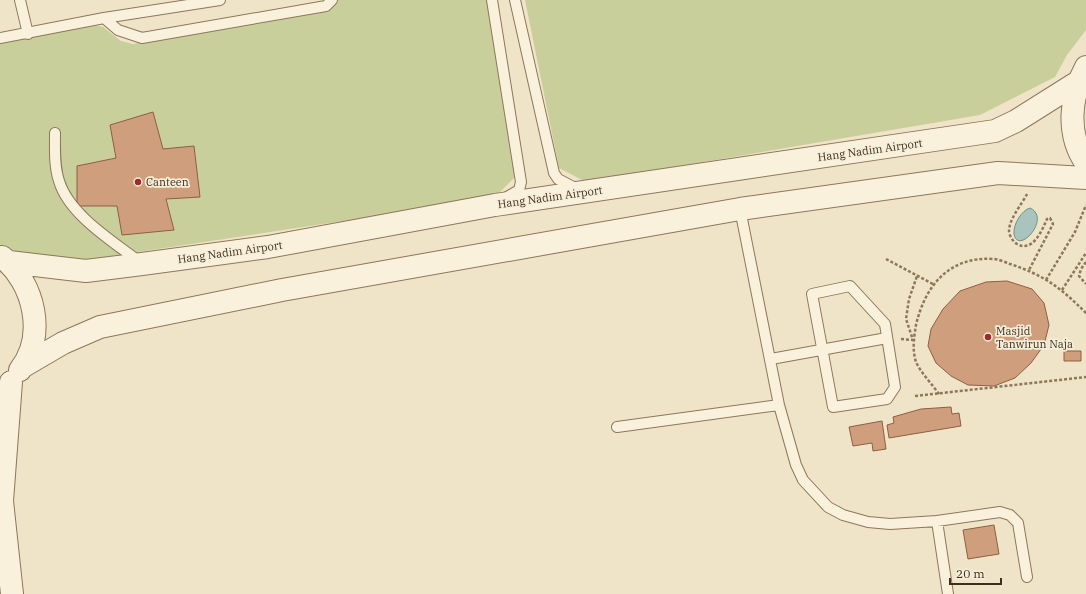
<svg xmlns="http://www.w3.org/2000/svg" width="1086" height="594" font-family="'IBM Plex Serif',serif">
  <rect width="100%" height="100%" fill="#f0e4c8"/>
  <!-- green -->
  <path fill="#c9cf9b" d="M335,0H488L515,168L514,178L494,198L0,273V35L86,23L103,27L121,41L133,44L328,8Z
    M525,0H1086V30L1067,55L1055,77L980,115L586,182L559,168Z"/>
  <!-- water -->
  <path fill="#a9c4bc" stroke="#6f938a" d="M1030,208C1052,218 1018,256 1014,234C1013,224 1022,210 1030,208Z"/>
  <!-- building -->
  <path fill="#cf9f7d" stroke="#8d5f41" d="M153,112L163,149L194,146L200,197L166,199L174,230L122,235L117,206H77V166L116,158L110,125Z
    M1007,281L1032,289L1044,303L1049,325L1044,345L1031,363L1015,378L994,386L968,385L951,376L936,363L928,346L931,329L943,309L960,291L986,282Z
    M1064,351H1081V361H1064Z
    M951,407L952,414L959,413L961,426L889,438L887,425L894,423L893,417L921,409Z
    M882,421L886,449L873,451L872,443L853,446L849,427Z
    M994,525L999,554L968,559L963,530Z"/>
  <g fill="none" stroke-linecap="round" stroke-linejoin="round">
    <!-- service casing -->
    <g stroke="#8d765c" stroke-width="12">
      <path id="service" d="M20,0L28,34
        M492,0L521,182L519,190L507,197
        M515,0L554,173L558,179L579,190
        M104,18L118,30L142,38L326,6L332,0
        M0,38L104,18L220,0
        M55,133C55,149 54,166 59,181C69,215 114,242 141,263
        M740,209L779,405L796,465L803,480L828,507L843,515L868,522L890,524L937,521L1000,512L1010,515L1018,523L1027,577
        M850,286L885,324L895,387L887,399L833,407L812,294Z
        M771,359L887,338
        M617,427L779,405
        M937,521L948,594"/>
    </g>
    <!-- tertiary casing -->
    <g stroke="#8d765c" stroke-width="24">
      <path id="tertiary" d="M1086,67C1070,96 1066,134 1086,163
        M2,257C34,282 47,336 20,370
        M9,262L86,271L142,264L268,247L495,205L995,131L1016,121L1078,82
        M22,367L63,343L100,327L282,290L740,209L998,173L1086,178
        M11,382L2,501L12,594"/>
    </g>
    <!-- path -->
    <path stroke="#8d765c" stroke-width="2.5" stroke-dasharray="3 2" stroke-linecap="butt" d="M1027,194C1022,204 1009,219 1009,231C1009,235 1013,242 1017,244C1033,253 1042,230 1047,219L1050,218L1053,224L1029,270
      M886,259L933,284
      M1086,262L1081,269L1079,276L1086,284
      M1046,280L1075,232L1086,205
      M1062,290L1086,253
      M901,339L913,340L906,319L909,299L917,276
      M939,394C932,384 921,373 916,362C912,350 914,337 916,325C925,286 949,256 993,259C998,259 1005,262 1010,264C1044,275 1061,288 1086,313
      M915,396L1086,377"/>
    <!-- service -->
    <use href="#service" stroke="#faf1dc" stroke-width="10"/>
    <!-- tertiary -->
    <use href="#tertiary" stroke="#faf1dc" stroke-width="22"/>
  </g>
  <!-- markers -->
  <g fill="#9e2a2b" stroke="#f7eed8" stroke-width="1.5">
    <circle cx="138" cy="182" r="4"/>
    <circle cx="988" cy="337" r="4"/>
  </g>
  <g text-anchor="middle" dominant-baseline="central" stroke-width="3.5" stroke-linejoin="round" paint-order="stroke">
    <!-- street labels -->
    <g font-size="11" fill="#3d2e20" stroke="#f7eed8">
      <text transform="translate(870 150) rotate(-8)">Hang Nadim Airport</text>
      <text transform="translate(550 197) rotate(-8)">Hang Nadim Airport</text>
      <text transform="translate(230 252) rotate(-8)">Hang Nadim Airport</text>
    </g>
    <!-- poi labels -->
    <g font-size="11" fill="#3d2e20" stroke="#f7eed8" text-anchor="start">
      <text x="146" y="182">Canteen</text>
      <text x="996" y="331">Masjid<tspan x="996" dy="13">Tanwirun Naja</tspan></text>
    </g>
  </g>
  <!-- scale -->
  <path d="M950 578v6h51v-6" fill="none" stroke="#3d2e20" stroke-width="2"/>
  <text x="956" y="578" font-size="12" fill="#3d2e20" stroke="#f7eed8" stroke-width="3" paint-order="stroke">20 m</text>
</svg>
